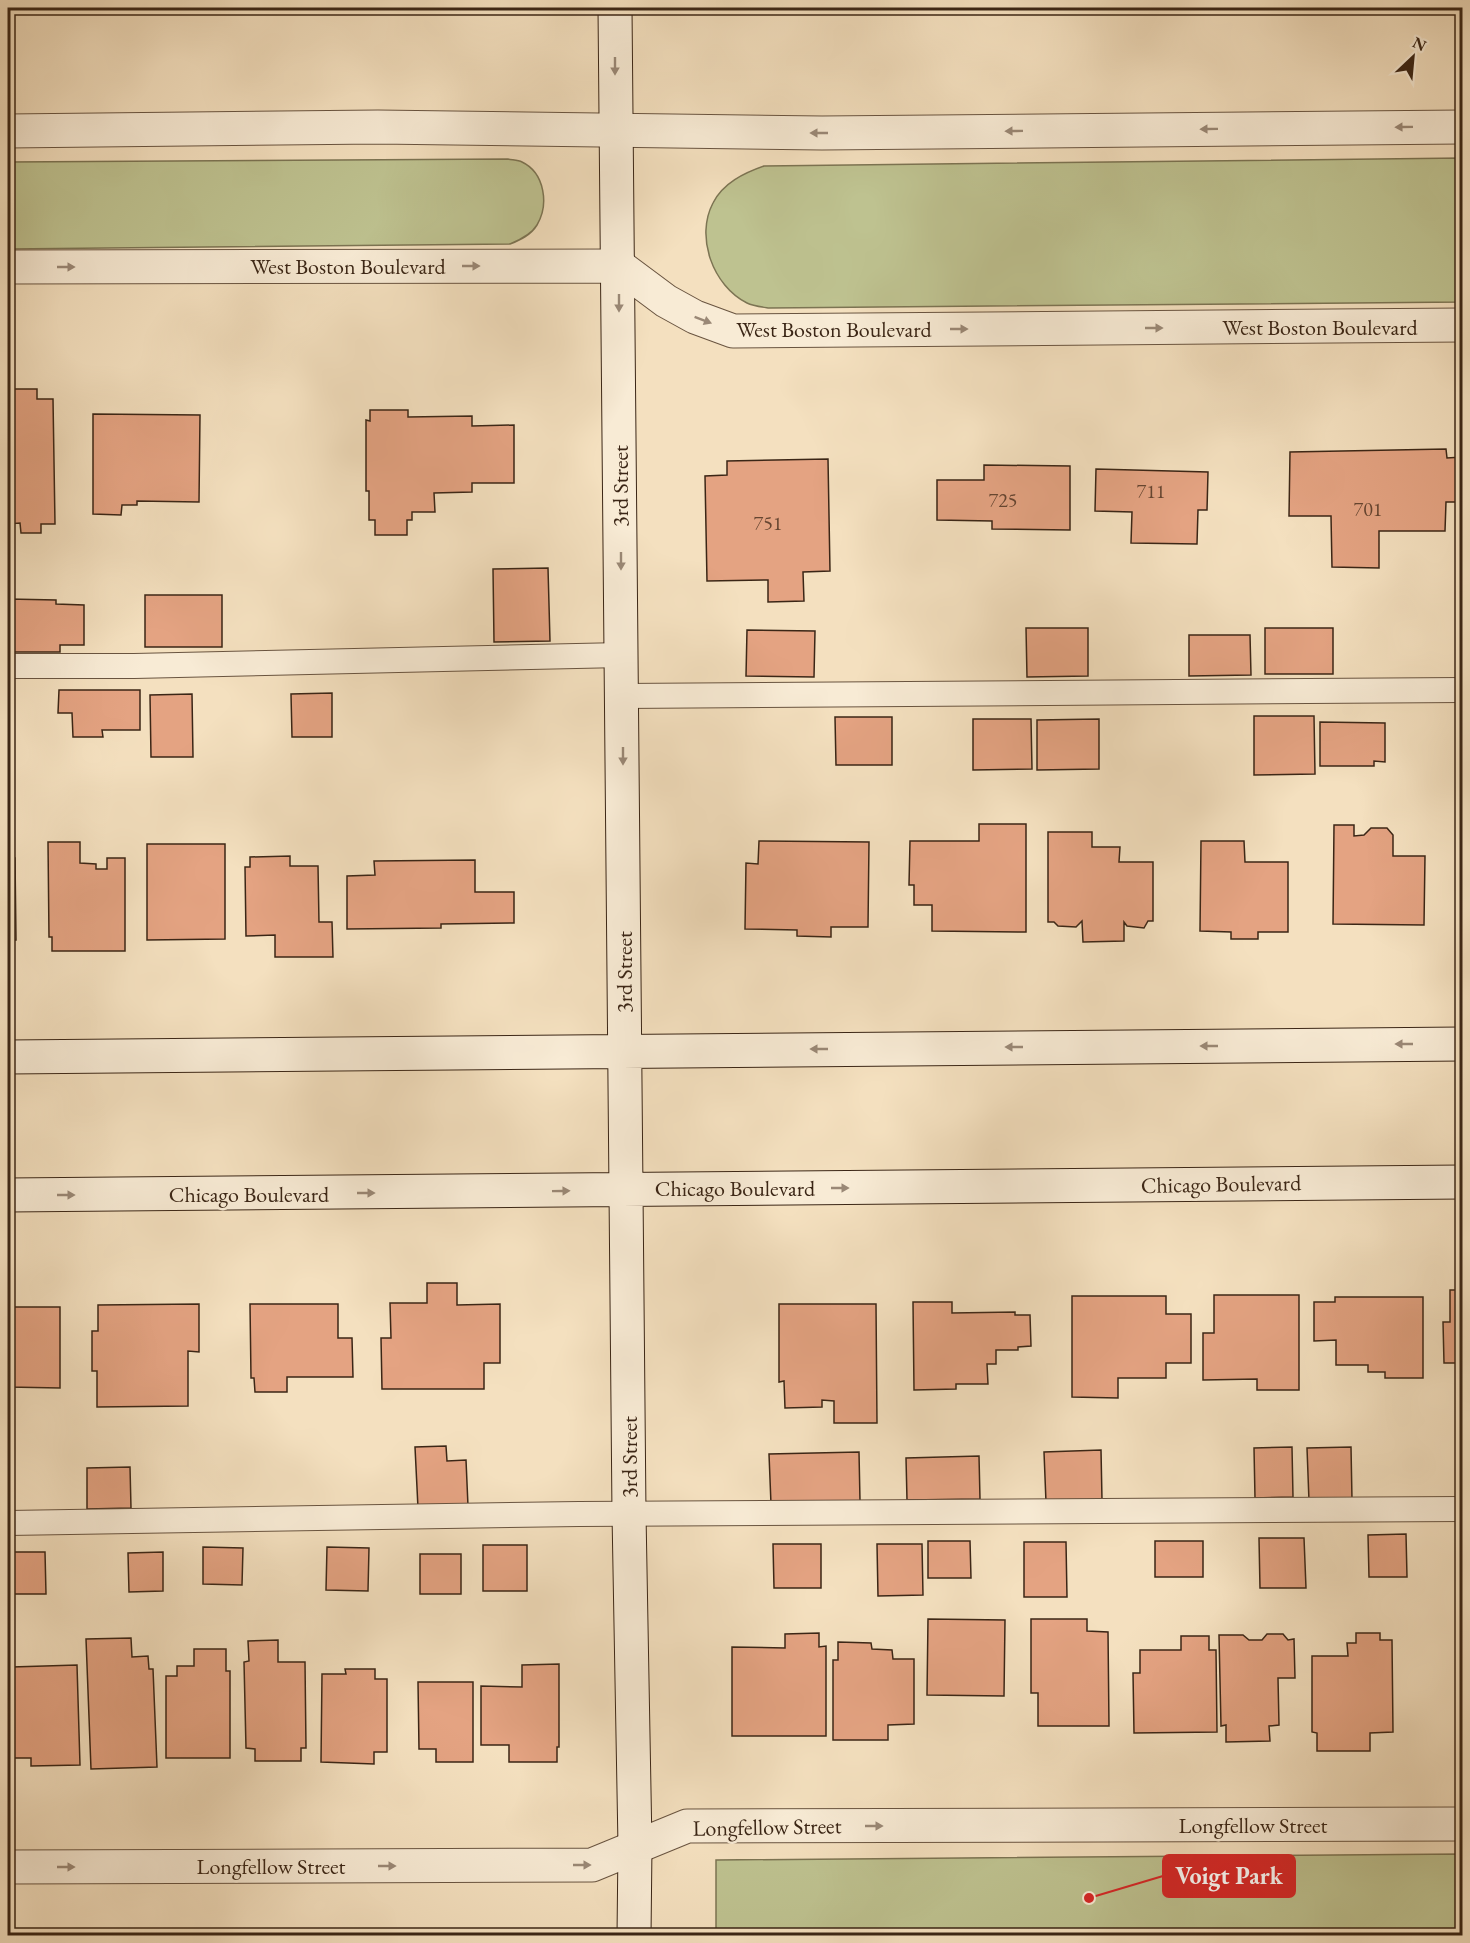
<svg xmlns="http://www.w3.org/2000/svg" width="1470" height="1943" font-family="'EB Garamond',serif">
  <rect width="100%" height="100%" fill="#f4e0bf"/>
  <filter id="stains"><feTurbulence type="fractalNoise" baseFrequency=".00333" numOctaves="4"/><feColorMatrix values="0 0 0 0 .2 0 0 0 0 .09 0 0 0 0 .02 0 0 0 .5 -.17"/></filter>
  <radialGradient id="worn" r=".72"><stop offset=".6" stop-color="#630" stop-opacity="0"/><stop offset="1" stop-color="#630" stop-opacity=".3"/></radialGradient>
  <!-- green -->
  <path fill="#bec290" stroke="#7c7453" stroke-width="1.5" d="M1462,158V302L769,308C762,307 753,306 747,303C713,286 695,237 713,203C723,183 744,173 764,166Z
    M508,159C512,160 518,160 522,162C545,173 549,205 537,225C531,235 520,240 510,244L8,249V162Z
    M1462,1854V1935H716V1860Z"/>
  <!-- building -->
  <path fill="#e4a382" stroke="#3b2616" stroke-width="1.5" d="M8,389H37V399H53L55,524H41V533H21L20,523L8,524Z
    M370,410H408V417L472,416V426L514,425V483H472V492L434,493L435,512H412V520H407V535H375V520H369V491H366V420L370,421Z
    M93,414L200,415L199,502L137,501V505H122L121,515L93,514Z
    M1446,449L1447,458L1462,457V502H1446L1445,531H1379V568L1332,567L1331,516H1289L1290,452Z
    M828,459L830,571L803,572L804,601L768,602V580L707,581L705,476L727,475V461Z
    M984,465L1070,466V530L992,529V521L937,520V480H984Z
    M1096,469L1208,472L1207,510H1198L1197,544L1131,543L1132,512L1095,511Z
    M548,568L550,641L494,642L493,569Z
    M145,595H222V647H145Z
    M8,599L56,600V604L84,605V645H60V652H8Z
    M1026,628H1088V676L1027,677Z
    M1265,628H1333V674H1265Z
    M747,630L815,631L814,677L746,676Z
    M1189,635H1250L1251,675L1189,676Z
    M59,690H140V730H102L103,737H73L72,713H58Z
    M332,693V737H292L291,694Z
    M192,694L193,757H151L150,695Z
    M1254,716H1314L1315,774L1254,775Z
    M835,717H892V765H836Z
    M973,719H1031L1032,769L973,770Z
    M1099,719V769L1037,770V720Z
    M1320,722L1385,723V762L1374,761V766H1320Z
    M979,824H1026V932L932,931V905H914V885H909L910,841H979Z
    M1334,825H1354V836L1364,835L1371,828H1387L1393,835V856H1425L1424,925L1333,924Z
    M1048,832H1092V847H1120L1119,862H1153V921H1148L1144,928L1127,926L1124,922V941L1083,942L1082,921L1076,927L1058,926L1054,922H1048Z
    M759,841L869,842L868,927H831V937L797,936V930L745,929L746,863L758,864Z
    M1201,841H1244L1245,862H1288V932H1258V939H1231V932L1200,931Z
    M48,842H80V863L96,864V869H107V858H125V951H52V937H49Z
    M147,844H225V939L147,940Z
    M290,856V866H318L319,922H332L333,957H275V935L246,936L245,867H250V857Z
    M8,858H15L16,940H8Z
    M475,860V892H514V923L441,924V928L347,929V876L375,875L374,861Z
    M427,1283H457V1305L500,1304V1363H484V1389H382L381,1338H391L390,1303H427Z
    M1450,1290H1462V1374V1363H1444L1443,1322H1450Z
    M1214,1295H1299V1390H1257V1379L1203,1380V1333H1214Z
    M1072,1296H1166V1314H1191V1363H1166V1378H1118V1398L1072,1397Z
    M1335,1297H1423V1378H1385V1372H1368V1365H1336V1340L1314,1341V1302H1335Z
    M913,1302H952V1313L1015,1312V1315H1030L1031,1346L1018,1347V1350H996V1364H987L988,1384H956V1389L914,1390Z
    M199,1304V1352L188,1351V1406L97,1407V1371H92V1331H98V1305Z
    M250,1304H338V1338H352L353,1377H287V1392H255L254,1378H251Z
    M779,1304H876L877,1423H834V1401L822,1400V1407L785,1408L784,1381L779,1382Z
    M8,1307H60V1388L8,1387Z
    M446,1446L447,1461L466,1460L468,1506L418,1508L415,1447Z
    M1292,1447L1293,1497L1255,1498L1254,1448Z
    M1351,1447L1352,1500L1309,1501L1307,1448Z
    M1101,1450L1102,1500L1046,1502L1044,1452Z
    M859,1452L860,1501L771,1504L769,1454Z
    M979,1456L980,1499L907,1500L906,1458Z
    M130,1467L131,1508L87,1509V1468Z
    M1406,1534L1407,1577H1369L1368,1535Z
    M1259,1538H1304L1306,1588H1260Z
    M928,1541H970L971,1578H928Z
    M1155,1541H1203V1577H1155Z
    M1024,1542H1066L1067,1597H1024Z
    M773,1544H821V1588H774Z
    M877,1544H922L923,1595L878,1596Z
    M483,1545H527V1591H483Z
    M203,1547L243,1548L242,1585L203,1584Z
    M327,1547L369,1548L368,1591L326,1590Z
    M9,1552H45L46,1594H10Z
    M163,1552V1591L129,1592L128,1553Z
    M420,1554H461V1594H420Z
    M928,1619L1005,1620L1004,1696L927,1695Z
    M1031,1619H1087V1631L1108,1632L1109,1726H1038V1693H1031Z
    M819,1633V1647L826,1646V1736H732V1647L785,1648V1634Z
    M1356,1633H1380V1640H1392L1393,1732L1370,1733V1751H1317V1733L1312,1732V1656H1348L1347,1643H1356Z
    M1267,1634H1283L1288,1640L1294,1639L1295,1678H1278L1279,1725L1269,1726L1270,1741L1226,1742V1725L1221,1726L1219,1635H1243L1249,1640H1262Z
    M1181,1636H1209V1650H1216L1217,1732L1134,1733L1133,1673H1140V1650H1181Z
    M131,1638L132,1657L148,1656L149,1669H153L157,1767L91,1769L86,1639Z
    M278,1640V1662H305L306,1748H301V1761H255V1749L246,1748L244,1662L249,1661L248,1641Z
    M838,1642L871,1643L872,1649L892,1650L893,1659H914V1724L888,1725V1740H833V1660H838Z
    M194,1649H226V1671H230V1758H166V1676H177V1666H194Z
    M559,1664V1747H557V1762H509V1745H481V1686L522,1687V1665Z
    M77,1665L80,1765L31,1766V1758H12L10,1686H13L12,1667Z
    M345,1669H375V1679H387V1752H374V1764L321,1762L322,1674H346Z
    M418,1682H473V1762H436V1749H419Z"/>
  <g fill="none" stroke-linecap="round" stroke-linejoin="round">
    <!-- lane casing -->
    <g stroke="#695440" stroke-width="26">
      <path id="lane" d="M8,666H134L622,655
        M622,696L1462,690
        M8,1523L579,1514L1462,1509"/>
    </g>
    <!-- street casing -->
    <g stroke="#695440" stroke-width="35">
      <path id="street" d="M8,131L378,127L822,133L1462,127
        M8,267L619,266L666,301L695,317L733,331L1462,325
        M8,1867L592,1865L687,1826L1462,1824"/>
    </g>
    <!-- secondary casing -->
    <g stroke="#3b2616" stroke-width="35">
      <path id="secondary" d="M615,8L629,1514L635,1846L634,1936
        M8,1057L1462,1044
        M8,1195L1462,1182"/>
    </g>
    <!-- lane -->
    <use href="#lane" stroke="#f8ebd5" stroke-width="24"/>
    <!-- street -->
    <use href="#street" stroke="#f8ebd5" stroke-width="33"/>
    <!-- secondary -->
    <use href="#secondary" stroke="#f8ebd5" stroke-width="33"/>
  </g>
  <!-- one-way arrows -->
  <defs><path id="oneway-solid" d="M-6-.8H1V-3.2L6.5 0L1 3.2V.8H-6Z" transform="scale(1.5)"/></defs>
  <g fill="#9a8876">
    <use href="#oneway-solid" transform="translate(615 66) rotate(90)"/>
    <use href="#oneway-solid" transform="translate(1404 127) rotate(179)"/>
    <use href="#oneway-solid" transform="translate(1209 129) rotate(179)"/>
    <use href="#oneway-solid" transform="translate(1014 131) rotate(179)"/>
    <use href="#oneway-solid" transform="translate(819 133) rotate(-180)"/>
    <use href="#oneway-solid" transform="translate(471 266)"/>
    <use href="#oneway-solid" transform="translate(66 267)"/>
    <use href="#oneway-solid" transform="translate(619 303) rotate(90)"/>
    <use href="#oneway-solid" transform="translate(703 320) rotate(21)"/>
    <use href="#oneway-solid" transform="translate(1154 328)"/>
    <use href="#oneway-solid" transform="translate(959 329)"/>
    <use href="#oneway-solid" transform="translate(621 561) rotate(90)"/>
    <use href="#oneway-solid" transform="translate(623 756) rotate(90)"/>
    <use href="#oneway-solid" transform="translate(1404 1044) rotate(180)"/>
    <use href="#oneway-solid" transform="translate(1209 1046) rotate(180)"/>
    <use href="#oneway-solid" transform="translate(1014 1047) rotate(180)"/>
    <use href="#oneway-solid" transform="translate(819 1049) rotate(180)"/>
    <use href="#oneway-solid" transform="translate(840 1188)"/>
    <use href="#oneway-solid" transform="translate(561 1191) rotate(-1)"/>
    <use href="#oneway-solid" transform="translate(366 1193)"/>
    <use href="#oneway-solid" transform="translate(66 1195)"/>
    <use href="#oneway-solid" transform="translate(874 1826)"/>
    <use href="#oneway-solid" transform="translate(582 1865)"/>
    <use href="#oneway-solid" transform="translate(387 1866)"/>
    <use href="#oneway-solid" transform="translate(66 1867)"/>
  </g>
  <g text-anchor="middle" dominant-baseline="central" stroke-width="5" stroke-linejoin="round" paint-order="stroke">
    <!-- number labels -->
    <g font-size="20" fill="#654531">
      <text x="1151" y="491">711</text>
      <text x="1003" y="500">725</text>
      <text x="1368" y="509">701</text>
      <text x="768" y="523">751</text>
    </g>
    <!-- street labels -->
    <g font-size="22" fill="#3b2616" stroke="#f8ebd5">
      <text x="348" y="266">West Boston Boulevard</text>
      <text x="1320" y="327">West Boston Boulevard</text>
      <text x="834" y="329">West Boston Boulevard</text>
      <text transform="translate(620 486) rotate(-90)">3rd Street</text>
      <text transform="translate(624 972) rotate(-90)">3rd Street</text>
      <text transform="translate(1221 1184) rotate(-1)">Chicago Boulevard</text>
      <text x="735" y="1188">Chicago Boulevard</text>
      <text x="249" y="1194">Chicago Boulevard</text>
      <text transform="translate(629 1457) rotate(-90)">3rd Street</text>
      <text x="1253" y="1825">Longfellow Street</text>
      <text transform="translate(767 1827) rotate(-1)">Longfellow Street</text>
      <text x="271" y="1866">Longfellow Street</text>
    </g>
  </g>
  <!-- callouts -->
  <path fill="none" stroke="#d62828" stroke-width="2" d="M1089 1898L1163 1876"/>
  <circle fill="#d62828" stroke="#f8ebd5" stroke-width="2" cx="1089" cy="1898" r="6"/>
  <rect fill="#d62828" stroke="#d62828" stroke-width="2" x="1163" y="1855" width="132" height="42" rx="6"/>
  <g font-size="24" text-anchor="middle" font-weight="bold" fill="#fff">
    <text x="1229" y="1884">Voigt Park</text>
  </g>
  <!-- margin -->
  <rect width="1470" height="1943" fill="none" stroke="#f4e0bf" stroke-width="30"/>
  <rect x="9" y="9" width="1452" height="1925" fill="none" stroke="#3b2616" stroke-width="3"/>
  <rect x="15" y="15" width="1440" height="1913" fill="none" stroke="#3b2616" stroke-width="1.5"/>
  <!-- north arrow -->
  <g transform="translate(1413 57) rotate(26)" stroke="#f8ebd5" stroke-width="4.5" paint-order="stroke">
  <path d="M0-4.5L10 22L0 15L-10 22Z" fill="#3b2616"/>
  <text y="-9" font-size="16" font-weight="bold" text-anchor="middle" fill="#3b2616">N</text>
  </g>
  <rect width="100%" height="100%" filter="url(#stains)"/>
  <rect width="100%" height="100%" fill="url(#worn)"/>
</svg>
